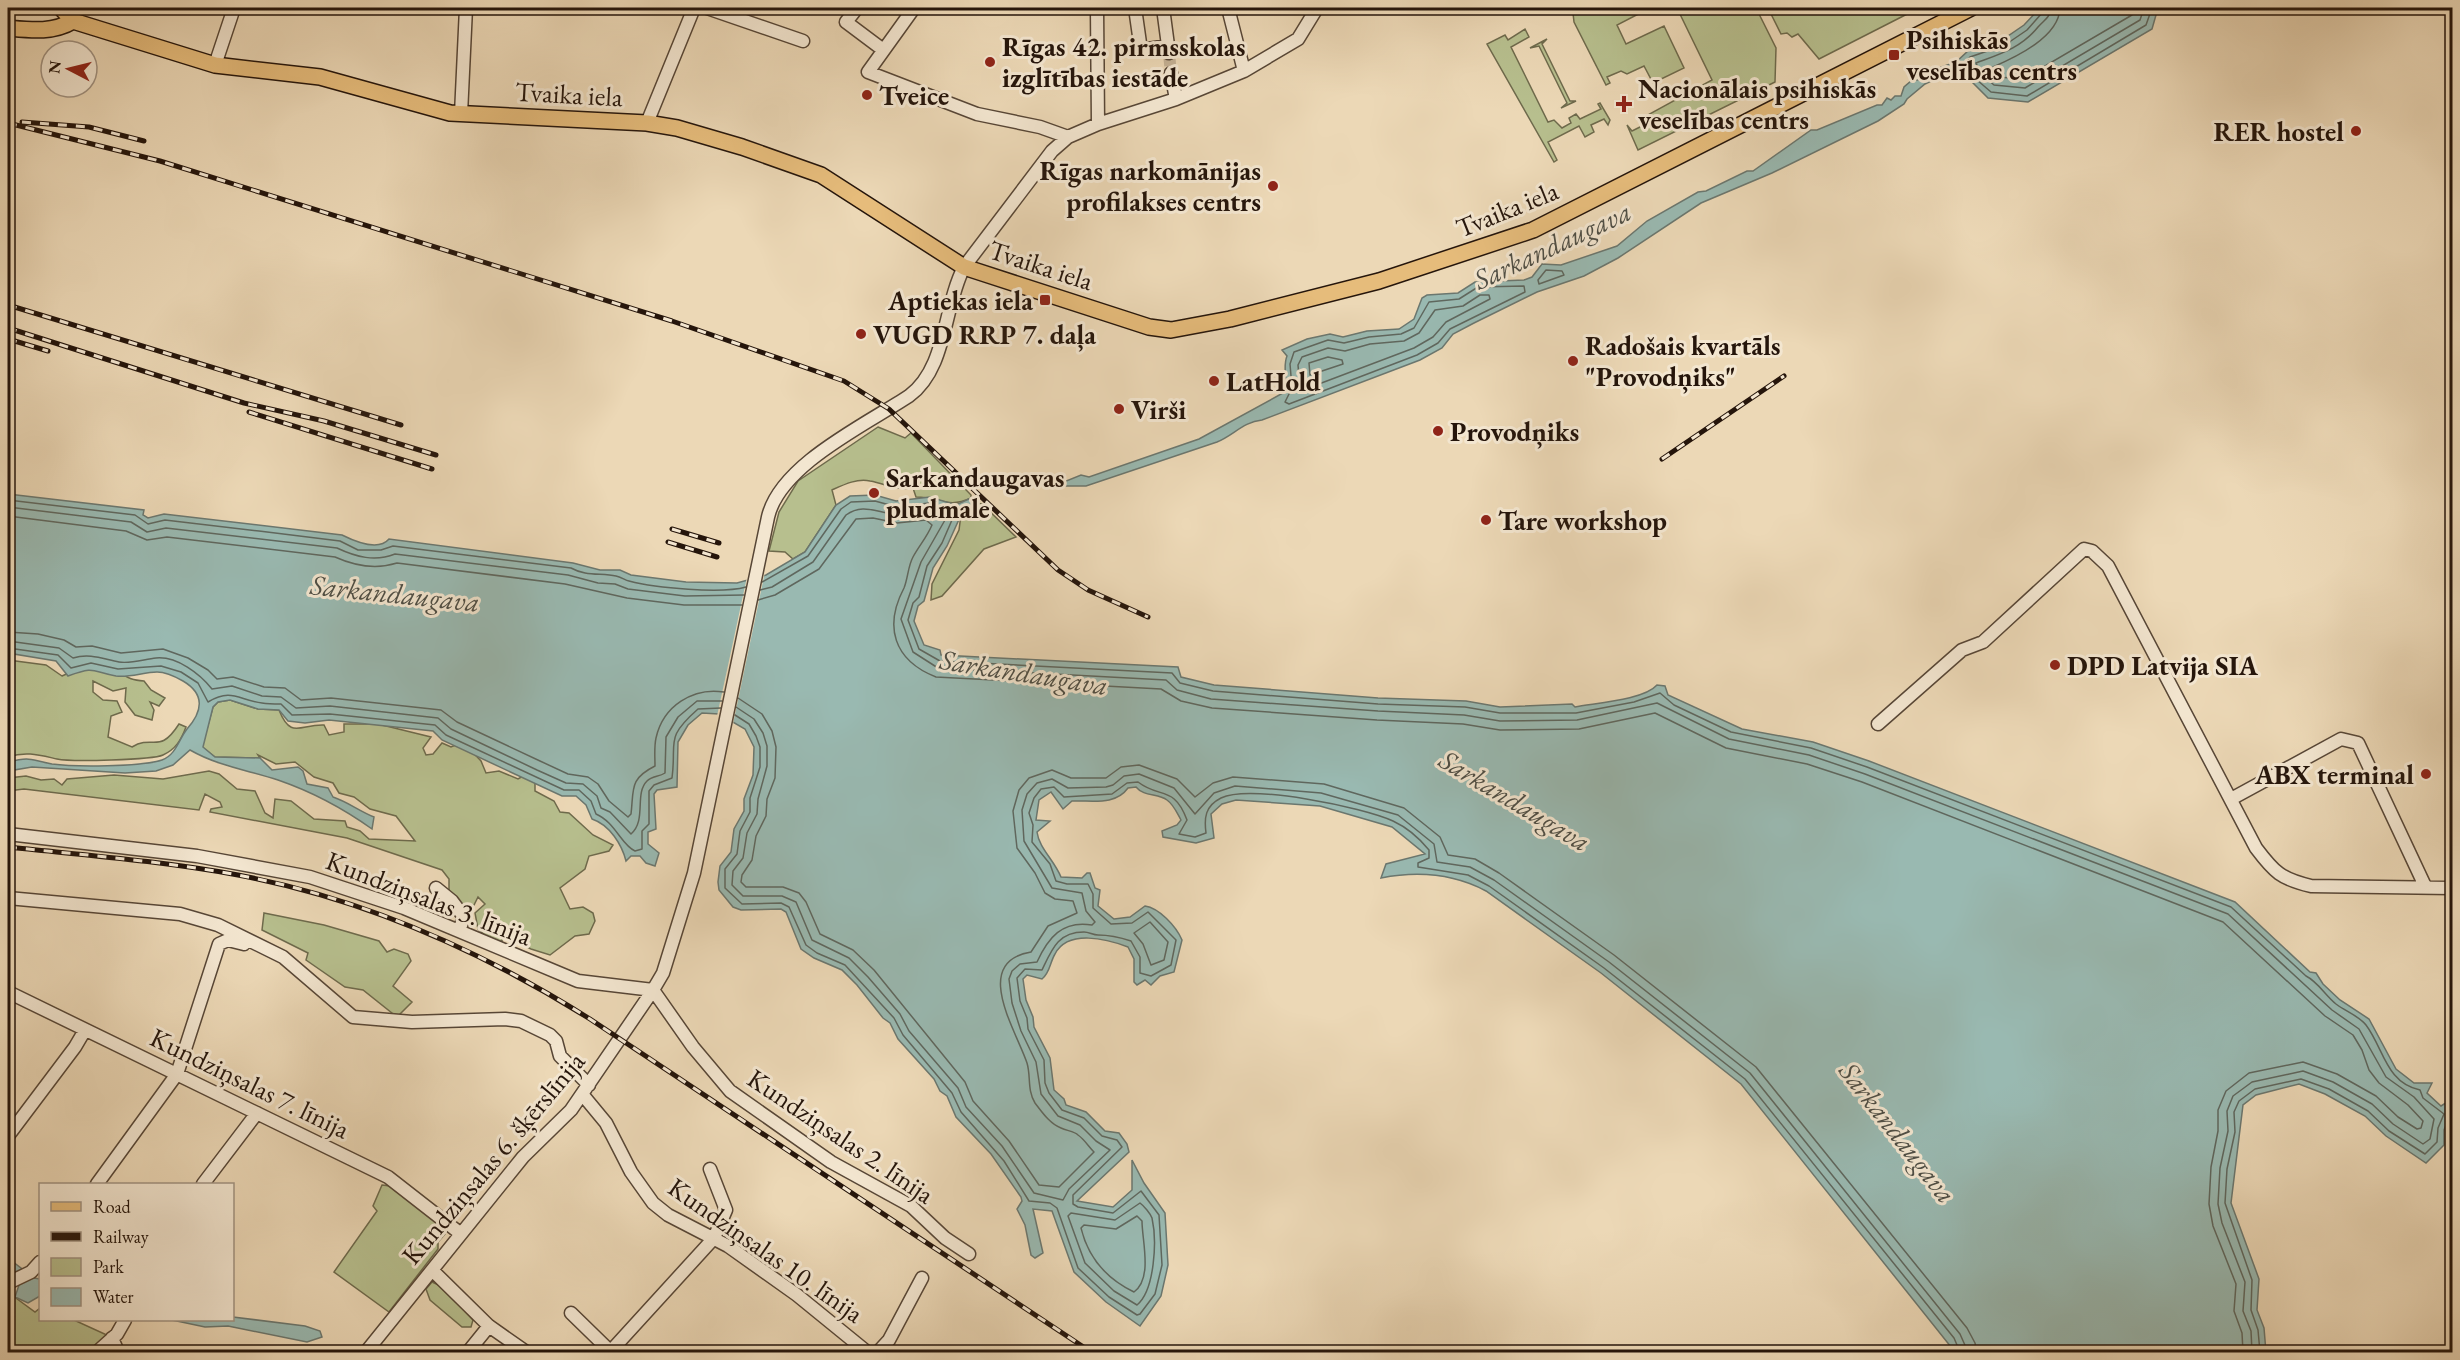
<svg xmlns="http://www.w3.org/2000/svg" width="2460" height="1360" font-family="'EB Garamond',serif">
  <rect width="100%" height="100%" fill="#ecd8b6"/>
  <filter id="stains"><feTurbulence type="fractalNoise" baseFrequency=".00333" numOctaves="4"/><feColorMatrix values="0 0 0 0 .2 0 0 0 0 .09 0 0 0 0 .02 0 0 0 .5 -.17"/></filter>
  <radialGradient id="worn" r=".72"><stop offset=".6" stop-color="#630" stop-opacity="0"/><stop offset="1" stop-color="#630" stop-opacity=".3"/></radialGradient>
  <!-- green -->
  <path fill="#b7bf8e" stroke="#6e6a4c" stroke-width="1.5" d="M1585,8H1650L1617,25L1626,44L1664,26L1684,68L1653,83L1644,66L1627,74L1621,71L1607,77L1610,83L1606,85L1574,22L1573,13Z
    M1677,8H1756L1776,48L1775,82L1638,150L1627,125L1632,131L1646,124L1644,117L1712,80Z
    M1768,8H1919L1819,59L1798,34L1792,37L1787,33L1781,34Z
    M1525,29L1529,37L1511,47L1548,122L1554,120L1562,128L1571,123L1569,118L1576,114L1580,119L1601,109L1598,104L1600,103L1610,120L1608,125L1604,119L1591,125L1594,132L1585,137L1579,126L1548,142L1557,160L1554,162L1487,44L1505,35L1508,40Z
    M1547,39L1542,44L1570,101H1576L1561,108L1567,103L1539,46L1530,48Z
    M878,427L905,438L911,433L971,495V498C947,509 940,497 916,497L913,488C893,490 887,484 870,481C857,478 843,485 832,490L836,505L805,552L793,559L785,552L769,551L779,512L798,481Z
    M976,503L982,504L1016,537L984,549L942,596L931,600L932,584L959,530L961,515Z
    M8,660L46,665L62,676C77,669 97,660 113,669C127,676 127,680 144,681L151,690L165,698L159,706L150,702L154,710L152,720L135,715L125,702L126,688L113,691L93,681V692L103,700L117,701L122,712L111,716L108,737L132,747C154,734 159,755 179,724L186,727C181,740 176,749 163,755C152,760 71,762 57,759C39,755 26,751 8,757Z
    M230,700L258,709L279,710C291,740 300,724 324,725L329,735L344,732V724H378L431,737L423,748L426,755L433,754L442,743L451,747L463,742L481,761L486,773L499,771L518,779L525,775L535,778V791L554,801L560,812L569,813L593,835L613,845L609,851L589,856L585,869L560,888L570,909L583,907L593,913L595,921L589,934L575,936L550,955L531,949L502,934V941L494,944L478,929L475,913L485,904L478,897L474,905L465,906L449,894V879L442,870L347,838L210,812L211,809L222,807L220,802L205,794L199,810L24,789L8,791V778L26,776L41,780L54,779L62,785L67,779L114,775L163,779L209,771L219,774L237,789L255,791L265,813L273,818L275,799L291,801L314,819L345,821L347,827L360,831L369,839L415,841L396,816L370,809L354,797L339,793L333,783L314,777L295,762L276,764L258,755L260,758L215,757L202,747L213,707L218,702Z
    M264,913L324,925L379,941L387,952L394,949L408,954L411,961L393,986L412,1002L397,1017L363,990L345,987L306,960L308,953L262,930Z
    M382,1185L390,1186L444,1228L445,1234L438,1242V1249L389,1312L334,1272L377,1211L373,1206Z
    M432,1282L443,1287L473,1320L471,1327H462L430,1300L426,1289Z
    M9,1293L35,1312L40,1308V1320H74L109,1336L92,1352H8Z"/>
  <!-- water -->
  <path fill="#99b9b1" stroke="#6b776f" stroke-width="1.5" d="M2040,8H2158L2152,29L2028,102L1988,98L1965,75L1955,71L1946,74L1925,84L1907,99L1904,104L1878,121L1772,173L1701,203L1618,258L1584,276L1537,292L1474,323L1453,334L1442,348L1420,360L1262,420C1243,422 1234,435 1217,442L1086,486H1060L1014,480L999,488L995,484L1026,476L1052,477L1055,483L1059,484L1081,475L1089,477L1199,439L1283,393C1289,380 1282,368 1287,356L1282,350L1307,339L1330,334L1343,337L1367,331L1399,329L1414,319L1422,298L1427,295L1458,293L1475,282L1524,280L1532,277L1542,264L1561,265L1617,246L1647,221L1698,192L1706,191L1747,171H1753L1811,130H1817L1877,105H1882L1887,98L1891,100L1895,96H1901L1904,87L1911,81L1923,79L1936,69L1956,62L1968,51L2002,40L2024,25Z
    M8,494L144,510L143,515L148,518L164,514L342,535C354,541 378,552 389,539L573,563L600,570H620L631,575L686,582L737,583L766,575L805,552L836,505L850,496L875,495L896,501L930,497L956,505L971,498L976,503L961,515L947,546L933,568L924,601L918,606L914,621L924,645L940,650L941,655L1178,667L1181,677L1214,685L1378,698L1466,701L1500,707L1572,704L1575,707C1595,703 1644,700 1657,685L1665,686L1668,695L1742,729L1813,742L1869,761L2235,902L2310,972L2316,973L2323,984L2340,1000L2369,1019L2396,1069L2414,1083H2432L2427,1093L2441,1106L2449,1101L2452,1111L2444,1130V1145L2426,1163L2386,1136L2365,1116L2325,1094L2299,1084L2256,1095L2243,1105L2231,1203L2259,1279L2257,1310L2264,1328L2266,1352H1955L1741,1084L1601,973L1486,891C1454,874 1417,871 1381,878L1386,864L1425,854L1392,827L1320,806L1236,800L1222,804L1211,814L1214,838L1196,843L1163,837L1162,831L1177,825L1181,820C1177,813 1174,805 1167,800C1158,793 1144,797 1136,787L1128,788C1115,806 1092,800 1072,801L1063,809L1051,792L1039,800L1036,820L1050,821L1037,832C1039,848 1054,860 1061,877L1082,878L1087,873H1090L1095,888L1100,890L1098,906L1114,919L1130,917L1145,906C1159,908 1176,926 1182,940L1174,972L1160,976L1151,985L1145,980L1137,985L1134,982V959L1128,947C1107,939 1068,929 1055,954C1050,962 1050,973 1042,979L1027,975L1023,979L1026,1000L1033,1017L1034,1027L1050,1058L1054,1090L1064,1099L1066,1105L1086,1112L1105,1131L1119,1133L1127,1144L1129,1152L1077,1201L1113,1207L1132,1190V1160L1144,1183L1165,1213L1168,1265L1161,1296L1140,1326L1106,1302L1074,1272L1052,1211L1033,1209L1043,1253L1035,1258L1031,1255L1025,1225L1017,1209L1022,1201L1021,1197L991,1154L956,1117L947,1096L940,1091L934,1079L898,1039L890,1023L883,1018L857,985L842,970L814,958L801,949L786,912L781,909L741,910L733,907L719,890L718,882L720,866L731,852L734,829L744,811V799L753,775L754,747L745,729L719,714L702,713L688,725L678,742L677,787L657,790L654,794L656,829L648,832V844L659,853L655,866L646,863L640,856H631L626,861C622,845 610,825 592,819L586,805L576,796H562L442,740L433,731L329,720L305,723L288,721L279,710L258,709L230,700L218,702L213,707L203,747L215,757L260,758L272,770L298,767L303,771L307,784L328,788L333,797C348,802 359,811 374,817L372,829C344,809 310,791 278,780C247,770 218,766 190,750L173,765L156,771L125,773L32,767L8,771V762C33,756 29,760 52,764C74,767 141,767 162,760C176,755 179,739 187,729C203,711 205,694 183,681C176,677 165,672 157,672C144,672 129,678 116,676C90,671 96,666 68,676L56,661L8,653Z
    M8,1258L34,1278L40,1279V1296L28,1303L15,1297L20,1282L15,1276L8,1274Z
    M233,1317L305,1326L320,1331L322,1337L307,1342L228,1326L205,1327L172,1320H232Z"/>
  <!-- pier -->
  <path fill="#ecd8b6" d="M765,572L733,724L717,716L727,670L747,577Z"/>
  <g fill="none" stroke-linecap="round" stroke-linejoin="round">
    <!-- shore -->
    <path stroke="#5f675e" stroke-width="1.5" d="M2043,8L2042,13L2027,30L2005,45L1970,57L1963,68L1991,92L2027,96L2146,25L2152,8
      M2051,8C2050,18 2044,20 2038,27C2021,48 2000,54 1976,63L1981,74L1994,85L2025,88L2140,20L2144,8
      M2060,8C2059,37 2016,57 1993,67L1992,72L1998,77L2023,79L2132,15L2135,8
      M1546,270L1562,271L1564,275L1539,284L1538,280Z
      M1524,286L1525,292L1450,329L1438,343L1417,355L1289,404L1285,402L1292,388L1290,364L1294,352L1328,340L1344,343L1369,337L1401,334L1414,328L1429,302L1459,299L1478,287Z
      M1480,295H1489L1490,299L1446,322L1433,337L1414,348L1303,390L1300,388L1298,365L1302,357L1328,348L1345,351L1370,344L1404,341L1419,333L1435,310L1463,306Z
      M1328,357L1342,360L1343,364L1310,375L1309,363Z
      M8,500L135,515L148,524L165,520L259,531L340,541L358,550H381L393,546L571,568C585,576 601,573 616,576C621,577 625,580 629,581C656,588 721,594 746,587
      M8,507L131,522L147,532L166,528L337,548C356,557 375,562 395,554L568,575L598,583L615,584L628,589L685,596L744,595
      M8,516L126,531L147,540L167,537L335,557C355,566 375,570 397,563L565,584L627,598L684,605H742
      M762,582L808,556L841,509L851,502L875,501L897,507L929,503L953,510L955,513L942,543L927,566L919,597L913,603L908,620L919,649L940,661L1172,673L1180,683L1213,691L1378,704L1465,707L1500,713H1576L1634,702L1660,693L1674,705L1731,732L1811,748L1867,767L2231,907L2306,976C2318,982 2325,995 2336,1004C2345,1011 2359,1016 2366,1025C2384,1049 2386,1083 2420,1090L2423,1098L2444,1114L2438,1128L2437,1142L2425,1154L2389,1131L2368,1111L2329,1089L2301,1079L2255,1089L2239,1101L2234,1112L2235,1132L2227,1169L2225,1203L2252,1280L2251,1310L2258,1330L2260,1352
      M760,590L772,587L813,562L846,515C864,502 878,514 897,514C917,514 923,509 943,516L945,520L921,562L901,619L913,652L938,668L1166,680L1177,690L1211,699L1378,711L1464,715L1500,721L1577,720L1657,703L1729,739L1809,755L1865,774L2228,914L2332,1010L2359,1029L2386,1077L2414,1097L2434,1119L2430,1139L2423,1144L2393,1124L2372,1104L2333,1082L2303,1071L2252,1082L2233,1096L2227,1111L2228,1131L2220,1168L2218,1204L2222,1223L2245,1282L2243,1311L2251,1331L2252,1352
      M758,600L775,595L819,569L856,519L873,518L897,523L926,520L932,525C927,537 919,546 913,557C908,566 908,578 904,588C884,626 893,660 936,677L1161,689L1181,701L1212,708L1377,720L1463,724L1500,730L1579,729L1655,713L1726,748L1807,764L1862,782L2223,922L2325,1016L2353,1035L2362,1050L2369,1070L2379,1083L2408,1105L2423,1121L2421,1128L2417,1129L2398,1117L2376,1096L2337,1074L2303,1062L2249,1073L2226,1091L2218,1110V1131L2211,1167L2209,1204L2213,1226L2236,1284L2234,1311L2242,1333L2243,1352
      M8,632L38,634L64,640L76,647L92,646L121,653L163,649L188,658L208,670L217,679L233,677L264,687L285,688L301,700L331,698L441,710L457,722L540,761L568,774L588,777L598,784L609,801L628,817L631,814C634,789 629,779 655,766C655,757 654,747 656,738C663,706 693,687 724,692
      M8,641L59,648L73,658C90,653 103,659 119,662C131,664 145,659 156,658C177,656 200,674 212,689L232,686L262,696L281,697L296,708L330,706L438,718L451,729L537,770L566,783L583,784L597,796L601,808L610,812L631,834C647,820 634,794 647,781C652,776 659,777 665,773L666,737L678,717L697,701H722
      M8,648L58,655L71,668L91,663L118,669L161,666L181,672L198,683L208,702C232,688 238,700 262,703C268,704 275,704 281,704L292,715L330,714L435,725L446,735L564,790H579L591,801L596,814C615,822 622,846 635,851L642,849V831L649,824V791L654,785L672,778C677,741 664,739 698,709L721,708
      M738,698L762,714L772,731L776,747L775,778L767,799L766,816L756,836L752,860L742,875L741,882L746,887H783L799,893L806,902L820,934L853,950L874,970L965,1082L973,1101L1009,1141L1039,1185L1059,1187L1094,1152C1089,1147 1084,1139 1078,1135C1074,1131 1067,1131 1061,1128C1050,1124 1042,1112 1035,1103C1027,1090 1031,1076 1027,1063C1016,1030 971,962 1031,952L1048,926L1077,913L1073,901L1055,899L1045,893L1035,873L1017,848L1013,811L1019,790L1029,778L1052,770L1071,778H1106L1121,767L1139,765L1177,779L1195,797L1213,783L1233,777L1324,784L1404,808L1440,837L1448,855L1475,859L1499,873L1614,955L1756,1067L1967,1328L1975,1343L1977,1352
      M736,707L754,719L763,733L767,746V766L758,799L757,814L747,833L743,858L733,871L732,885L743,896H782L796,902L812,940L849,958L868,977L900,1014L909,1031L958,1088L966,1107L1002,1146L1034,1193L1063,1200L1069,1189L1110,1150L1096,1141L1080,1125L1058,1116L1041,1094L1036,1062L1021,1031L1012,1003L1009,979L1012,971L1020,964L1037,962C1048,938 1062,920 1092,925L1095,922L1086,911L1082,893L1052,888L1024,841L1022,810L1027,794L1037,783L1052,779L1068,788L1106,787L1113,785L1124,776L1139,774L1174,788L1195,814L1214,793L1235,786L1321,793L1398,815L1434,844L1437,862L1470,867L1494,880L1609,962L1750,1073L1960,1334L1968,1352
      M735,715L749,724L756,736L760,747V767L750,798V812L740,831L737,854L725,869V888L742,904L781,903L789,907L806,945L817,953L845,965L894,1018L903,1035L952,1093L961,1112L1004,1161L1029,1201L1050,1203L1057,1208L1078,1268L1109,1297L1137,1315L1140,1314L1155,1294L1162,1265L1159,1215L1141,1191L1113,1213L1078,1207L1073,1204V1195L1122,1147L1117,1140L1102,1136L1084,1118L1062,1110L1049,1093L1045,1083L1044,1060L1028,1029L1027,1018L1020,1001L1017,978L1025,969L1042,970C1052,949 1058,932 1084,932C1089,932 1093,935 1098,935C1111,935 1119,937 1131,941L1140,957V973L1151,976L1171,965L1176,940L1148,912L1132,923L1111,924L1093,908V894L1088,884H1067L1056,881L1050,864L1032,842L1033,825L1029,813L1034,798L1041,789L1054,787L1064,797L1112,794L1127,783L1138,782C1160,799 1174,785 1187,820L1179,834L1195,837L1206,833C1204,818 1205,806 1221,798C1250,784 1362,807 1393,821C1406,827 1420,839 1429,850V858L1418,863V867L1468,875L1489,886L1604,968L1745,1079L1954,1338L1960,1352
      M1150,922L1168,942L1164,960L1151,965L1143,944L1134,933Z
      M1140,1203C1144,1206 1150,1213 1152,1218C1157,1240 1155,1290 1137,1305L1114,1291L1085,1263L1068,1216L1071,1213L1115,1220Z
      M1137,1216L1142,1221C1142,1241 1153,1278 1134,1292C1107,1279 1088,1257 1081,1228L1084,1225L1116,1229Z"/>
    <!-- minor-tunnel -->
    <path stroke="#c4b194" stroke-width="12" stroke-dasharray="12 6" stroke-linecap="butt" d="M1169,54L1171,73"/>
    <!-- minor casing -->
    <g stroke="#574636" stroke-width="15">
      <path id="minor" d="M707,8L803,41
        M857,8L846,22L882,49
        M914,8L868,72L977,114L1040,127L1068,137
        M1097,8L1098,124
        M1135,8L1141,50L1168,46
        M1163,8L1169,53
        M1228,8L1244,71
        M215,65L234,8
        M1171,73L1176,99
        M461,114L466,8
        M647,123L694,8
        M1878,724L1962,650L1983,642L2084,549L2092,551L2108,566L2256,848C2274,872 2281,879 2311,886L2452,888
        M2231,799L2341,739L2358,743L2425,886
        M8,834L197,856L310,877L404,908L578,981L653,990
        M436,888L452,901L464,917L459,931
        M8,898L180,914L218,925L283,957L353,1017L412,1022L505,1019L521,1021L550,1035L556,1041L560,1056L589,1085
        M653,990L693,1047L730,1091L831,1162L911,1206L945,1238L969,1254
        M8,992L388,1177L461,1234
        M582,1094L606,1123L631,1172L653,1203L668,1215L728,1246L797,1295L867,1352
        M8,1136L75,1047L85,1030
        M97,1184L177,1074L219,944L228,940L244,944
        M203,1184L257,1113
        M432,1270L489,1326L526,1352
        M8,1283L31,1272L40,1262
        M571,1313L611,1352
        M112,1338L118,1352
        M97,1352L117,1334L125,1320
        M366,1352L523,1157L571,1110L653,990L663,973L694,873L768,517C780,465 865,425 909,396C947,368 943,308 964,267L1052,151L1068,137L1098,124L1176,99L1244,71L1298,39L1317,8
        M468,1352L489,1326
        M610,1352L714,1238L726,1210L710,1169
        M878,1352L889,1340L922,1278"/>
    </g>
    <!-- major casing -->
    <g stroke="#25150b" stroke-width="18">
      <path id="major" d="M61,8L73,21L215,65L320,77L450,113L647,123L677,128L742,147L821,175L964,267L1149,327L1171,330L1230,319L1379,281L1533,230L1971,8
        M8,28C30,30 53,33 73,21"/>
    </g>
    <!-- minor -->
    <use href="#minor" stroke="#f3e6d0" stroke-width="12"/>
    <!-- major -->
    <use href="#major" stroke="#e6bc7b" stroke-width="15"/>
    <!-- rail casing -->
    <g stroke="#25150b" stroke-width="5">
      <path id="rail" d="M22,122L89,127L144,141
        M8,123L160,161L672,321L844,381L889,409L1058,570L1088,590L1148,617
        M8,305L401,425
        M8,328L244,403L324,421L436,455
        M8,339L48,351
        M249,412L432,469
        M1662,459L1784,376
        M672,529L719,543
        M668,542L717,557
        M8,847C84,855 162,861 238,875C365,899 482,951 590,1019L1091,1352"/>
    </g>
    <!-- rail -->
    <use href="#rail" stroke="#f3e6d0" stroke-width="3" stroke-dasharray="9" stroke-linecap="butt"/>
  </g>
  <!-- markers -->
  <g fill="#8f2418" stroke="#f3e6d0" stroke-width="2">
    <rect x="1888" y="49" width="12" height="12" rx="3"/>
    <circle cx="990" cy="62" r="6"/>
    <circle cx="867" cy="95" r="6"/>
    <path d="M1621 95h6v6h6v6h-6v6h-6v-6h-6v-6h6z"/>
    <circle cx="2356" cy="131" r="6"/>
    <circle cx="1273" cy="186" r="6"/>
    <rect x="1039" y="294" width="12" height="12" rx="3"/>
    <circle cx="861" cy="334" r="6"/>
    <circle cx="1573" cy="361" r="6"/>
    <circle cx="1214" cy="381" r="6"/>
    <circle cx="1119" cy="409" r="6"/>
    <circle cx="1438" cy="431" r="6"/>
    <circle cx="874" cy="493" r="6"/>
    <circle cx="1486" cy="520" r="6"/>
    <circle cx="2055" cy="665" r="6"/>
    <circle cx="2426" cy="774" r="6"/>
  </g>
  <g text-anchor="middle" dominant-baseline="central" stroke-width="6" stroke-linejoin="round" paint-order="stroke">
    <!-- poi labels -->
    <g font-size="27" font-weight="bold" fill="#25150b" stroke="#f3e6d0" text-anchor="start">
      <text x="1906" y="39">Psihiskās<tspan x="1906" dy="31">veselības centrs</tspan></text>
      <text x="1002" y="46">Rīgas 42. pirmsskolas<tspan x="1002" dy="31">izglītības iestāde</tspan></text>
      <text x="1638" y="88">Nacionālais psihiskās<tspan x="1638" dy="31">veselības centrs</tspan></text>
      <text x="879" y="95">Tveice</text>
      <text x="2344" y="131" text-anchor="end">RER hostel</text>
      <text x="1261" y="170" text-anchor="end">Rīgas narkomānijas<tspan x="1261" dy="31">profilakses centrs</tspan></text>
      <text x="1033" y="300" text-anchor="end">Aptiekas iela</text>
      <text x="873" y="334">VUGD RRP 7. daļa</text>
      <text x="1585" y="345">Radošais kvartāls<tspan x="1585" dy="31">"Provodņiks"</tspan></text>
      <text x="1226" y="381">LatHold</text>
      <text x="1131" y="409">Virši</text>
      <text x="1450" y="431">Provodņiks</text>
      <text x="886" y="477">Sarkandaugavas<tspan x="886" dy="31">pludmale</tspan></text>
      <text x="1498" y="520">Tare workshop</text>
      <text x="2067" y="665">DPD Latvija SIA</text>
      <text x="2414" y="774" text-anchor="end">ABX terminal</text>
    </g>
    <!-- street labels -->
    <g font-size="27" fill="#25150b" stroke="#f3e6d0">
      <text transform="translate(569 94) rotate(3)">Tvaika iela</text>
      <text transform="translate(1507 209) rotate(-22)">Tvaika iela</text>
      <text transform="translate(1041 265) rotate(18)">Tvaika iela</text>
      <text transform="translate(429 898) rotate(21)">Kundziņsalas 3. līnija</text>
      <text transform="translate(250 1083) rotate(26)">Kundziņsalas 7. līnija</text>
      <text transform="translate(841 1136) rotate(34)">Kundziņsalas 2. līnija</text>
      <text transform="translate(493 1158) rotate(-50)">Kundziņsalas 6. šķērslīnija</text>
      <text transform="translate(766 1250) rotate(35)">Kundziņsalas 10. līnija</text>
    </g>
    <!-- water labels -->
    <g font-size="28" font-style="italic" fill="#4e4e45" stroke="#f3e6d0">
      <text transform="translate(1552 245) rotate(-25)">Sarkandaugava</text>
      <text transform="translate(395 593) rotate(6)">Sarkandaugava</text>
      <text transform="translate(1024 672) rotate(9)">Sarkandaugava</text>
      <text transform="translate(1515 800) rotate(31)">Sarkandaugava</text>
      <text transform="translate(1898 1132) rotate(52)">Sarkandaugava</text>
    </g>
  </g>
  <!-- margin -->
  <rect width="2460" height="1360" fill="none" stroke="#ecd8b6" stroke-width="30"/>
  <rect x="9" y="9" width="2442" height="1342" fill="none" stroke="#25150b" stroke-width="3"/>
  <rect x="15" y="15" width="2430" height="1330" fill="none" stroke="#25150b" stroke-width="1.5"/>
  <!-- legend -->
  <rect x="39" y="1183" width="195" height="138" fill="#f3e6d0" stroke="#a19281" stroke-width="1.5"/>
  <rect x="51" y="1202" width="30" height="9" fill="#e6bc7b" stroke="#a19281" stroke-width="1.5"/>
  <text x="93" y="1213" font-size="18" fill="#25150b">Road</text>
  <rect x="51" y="1232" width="30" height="9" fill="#25150b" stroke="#a19281" stroke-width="1.5"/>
  <text x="93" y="1243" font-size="18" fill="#25150b">Railway</text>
  <rect x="51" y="1258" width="30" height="18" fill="#b7bf8e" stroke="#a19281" stroke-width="1.5"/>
  <text x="93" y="1273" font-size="18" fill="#25150b">Park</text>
  <rect x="51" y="1288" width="30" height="18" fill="#99b9b1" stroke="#a19281" stroke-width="1.5"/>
  <text x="93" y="1303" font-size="18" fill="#25150b">Water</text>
  <!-- north arrow -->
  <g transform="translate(69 69) rotate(277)"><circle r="28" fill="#f3e6d0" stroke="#a19281" stroke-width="1.5"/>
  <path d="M0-4.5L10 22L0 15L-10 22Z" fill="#8f2418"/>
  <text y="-9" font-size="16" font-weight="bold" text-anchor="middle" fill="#25150b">N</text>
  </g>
  <rect width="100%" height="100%" filter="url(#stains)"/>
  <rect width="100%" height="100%" fill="url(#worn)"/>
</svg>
